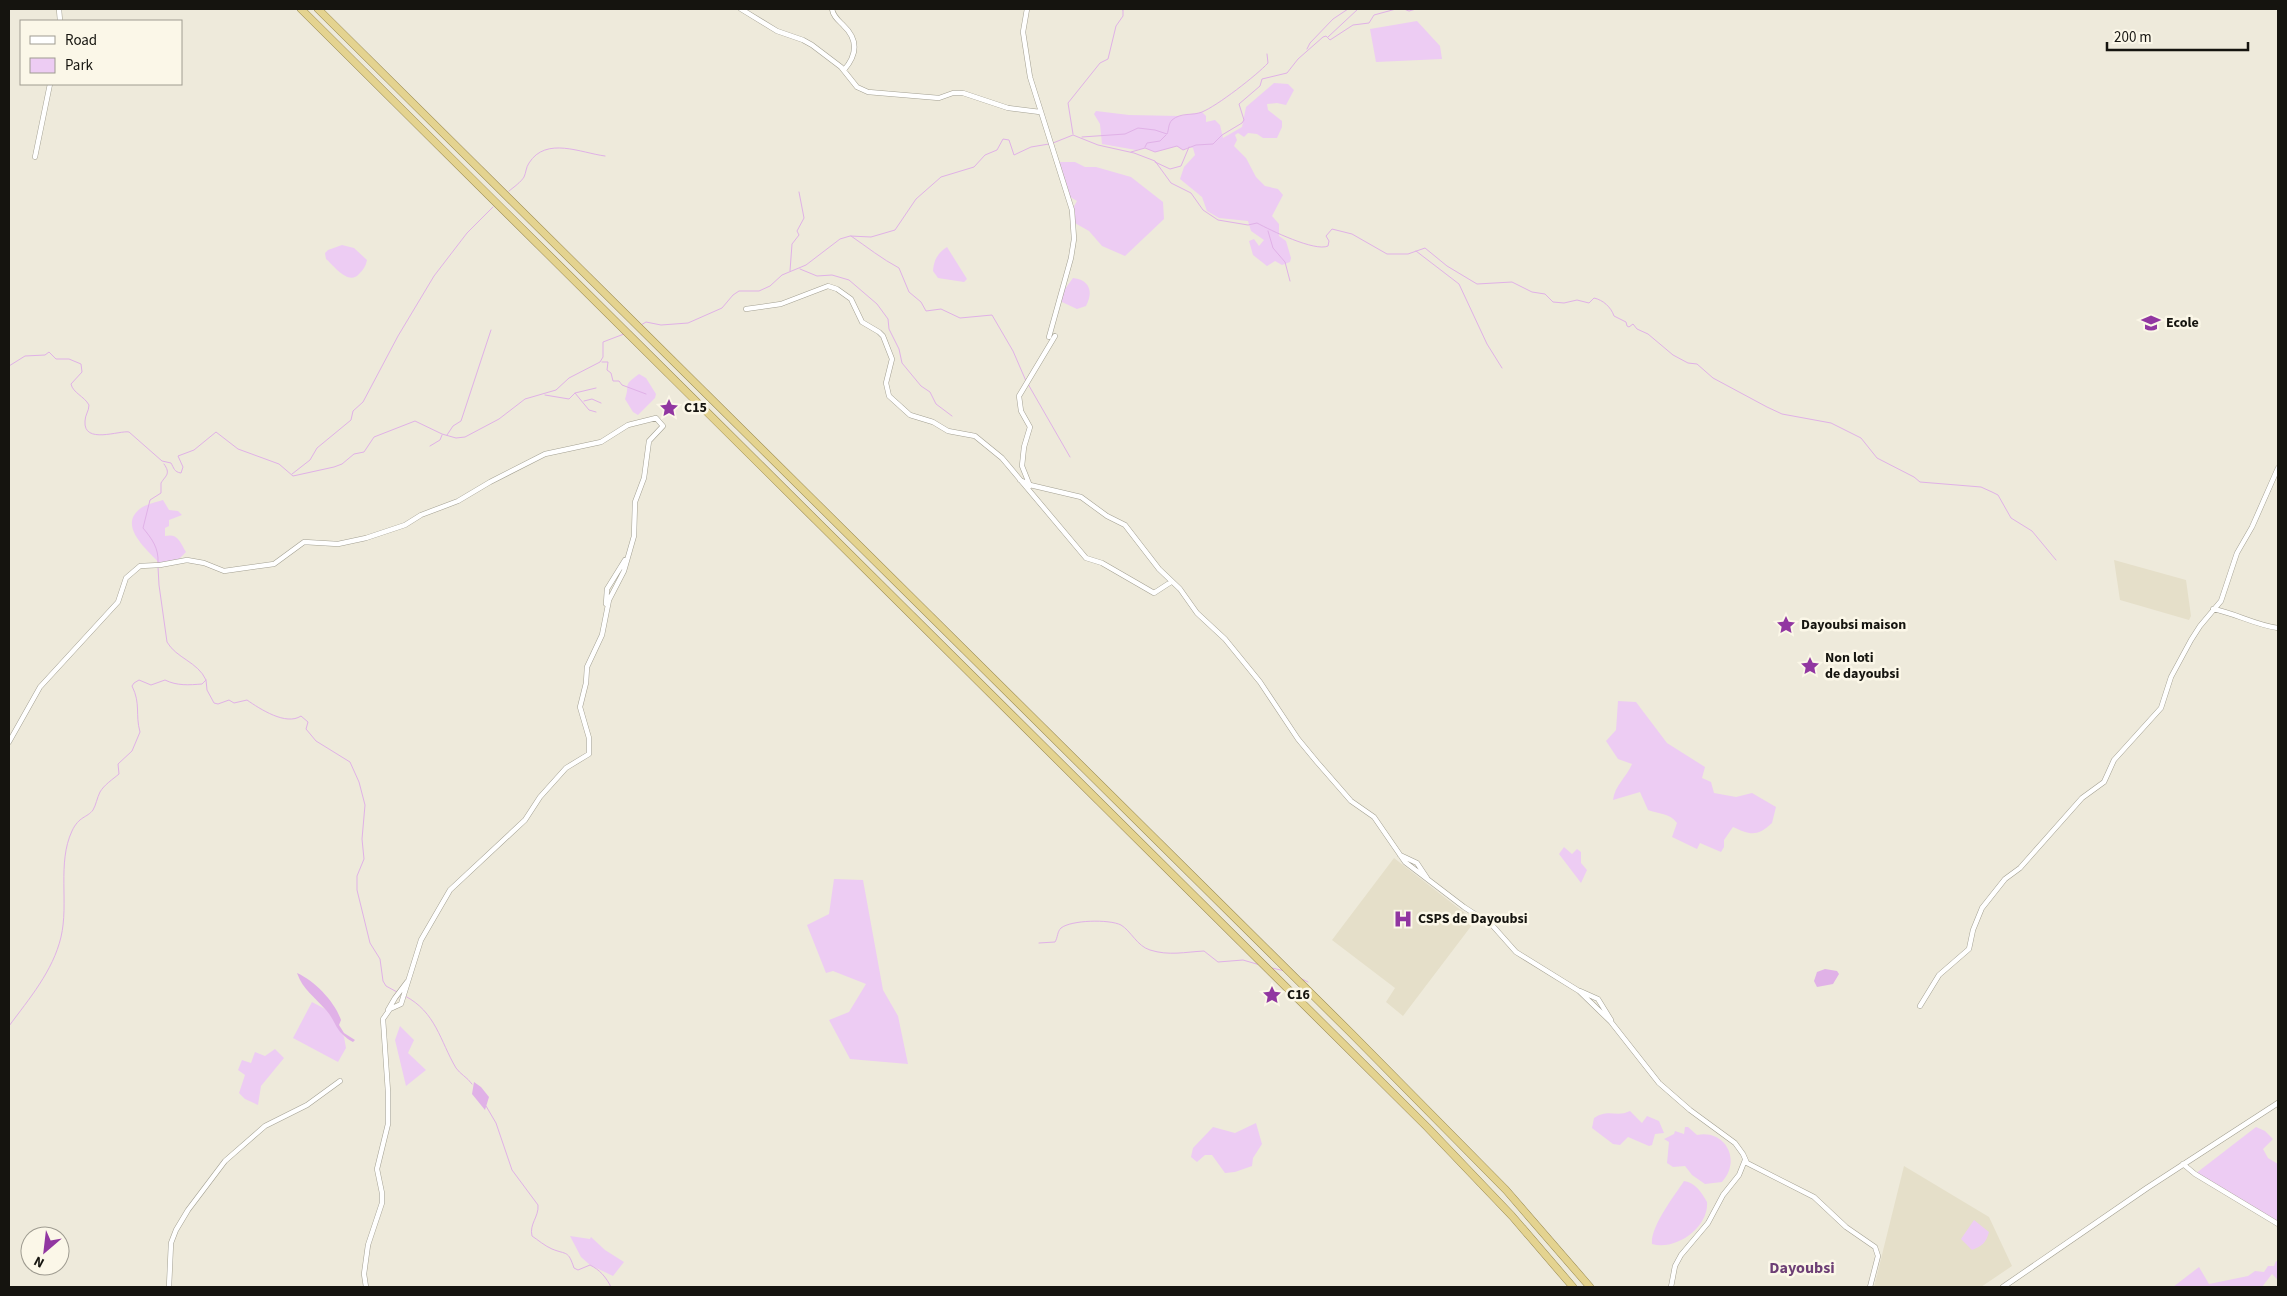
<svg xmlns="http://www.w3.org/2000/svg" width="2287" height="1296" font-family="'Source Sans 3',sans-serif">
  <rect width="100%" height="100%" fill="#eeeadb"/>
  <!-- built -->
  <path fill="#e5dfc9" d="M2114,560L2186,580L2191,616L2189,620L2120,600Z
    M1394,858L1475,921L1403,1016L1386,1002L1395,988L1332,940Z
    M1904,1166L1989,1217L2012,1266L1981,1287H1874Z"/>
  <!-- green -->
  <path fill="#edccf3" d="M1417,21L1440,46L1442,59L1376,62L1370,29Z
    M1274,83L1288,84L1294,90L1286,105L1277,103L1267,104L1268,110L1282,121V127L1277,138H1263L1257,134L1248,133L1244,137L1238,133L1235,135L1237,140L1234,146L1246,158L1256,177L1265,186L1278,189L1283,195L1272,216L1279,224V236L1286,241L1291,258L1290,262L1282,265L1275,261L1267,266L1253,255L1249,241L1254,239L1259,246L1264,240L1251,231L1248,221L1219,218L1207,211L1202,197L1180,179L1184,167L1195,155L1193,148L1189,147L1183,150L1177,146L1155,152L1145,148L1136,150L1102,144L1100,124L1094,114L1096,111L1129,115L1180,116L1202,112L1206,116V122L1215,120L1220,125L1223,138L1242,127L1246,107Z
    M1058,162H1075L1085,167H1096L1131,177L1163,202L1164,219L1125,256L1102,246L1089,231L1073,222L1072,210L1077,201L1067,195Z
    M342,245L354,248L367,260C366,266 363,270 359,274C349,286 334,266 326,259L325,253L328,250Z
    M947,247L967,279L964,282L938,278L933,271C934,259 938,253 947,247Z
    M1073,278C1091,280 1093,293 1086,306L1077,309L1062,302L1059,297Z
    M639,374L646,378L656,394L655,398L638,415L633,412L625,399C631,383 621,387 639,374Z
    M163,500L169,510L178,511L182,515L169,520V526L165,528V536C178,533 180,542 186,552L179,559L161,565C149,551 116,526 141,508C147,504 157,502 163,500Z
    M1618,701L1636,702L1667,743L1705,767L1702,778L1711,782L1714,793L1736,797L1752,793L1776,807L1772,823C1757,837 1750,835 1733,827L1724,840V847L1721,852L1700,843L1697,849L1672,837L1677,823C1670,813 1658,814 1648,810L1640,792L1613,800C1615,785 1626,778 1632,764L1618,759L1606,741L1616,730Z
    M1564,847L1572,854L1577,849L1581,852V863L1587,870L1581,883L1559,854Z
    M834,879L863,880L883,990L898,1016L908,1064L850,1059L829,1020L849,1012L866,984L833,971L826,973L807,925L829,914Z
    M312,1002L327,1010L344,1037L346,1048L338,1062L293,1038Z
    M400,1026L414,1040L408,1053L426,1070L406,1086L395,1040Z
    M275,1049L284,1058L261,1086L258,1105L245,1099L239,1093L245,1075L238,1070L242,1060L251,1063L255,1052L265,1056Z
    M1630,1111L1642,1123L1647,1116L1659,1121L1664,1133L1655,1134L1652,1145L1649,1146L1628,1137L1620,1145L1613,1144L1592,1128L1594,1118C1609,1108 1616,1118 1630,1111Z
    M1256,1123L1262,1144L1253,1158L1252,1166L1235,1172L1225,1173L1212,1155H1205L1197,1162L1191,1157L1193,1148L1213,1127L1235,1133Z
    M1685,1127H1688L1697,1135C1725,1129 1742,1160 1722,1182L1705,1184L1692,1175L1685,1166L1673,1167L1667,1163L1669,1142L1664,1139L1674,1134L1675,1131L1684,1134Z
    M2256,1127L2265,1131L2273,1139L2263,1149L2268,1158L2278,1164V1224L2195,1174Z
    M1684,1181C1696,1183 1701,1192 1707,1202C1709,1227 1676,1251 1652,1244C1650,1227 1675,1195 1684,1181Z
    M1974,1220L1989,1232C1986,1243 1982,1246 1972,1250L1961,1239Z
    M570,1236L590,1239L591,1237L605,1250L624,1262L613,1276L590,1265L581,1257Z
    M2276,1261L2278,1262V1280L2272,1274L2262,1287H2173L2199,1267L2209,1284L2248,1276L2255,1271L2264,1272L2268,1266H2274Z"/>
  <!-- water -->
  <path fill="#e0b1e7" d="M1825,969L1837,971L1839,974L1833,984L1817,987L1814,981L1817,972Z
    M297,973C315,981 335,1002 341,1020L339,1025L344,1033L355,1040L353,1042C335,1032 337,1023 326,1010C315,997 303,990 297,973Z
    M474,1082L481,1087L489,1097L485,1110L472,1094Z"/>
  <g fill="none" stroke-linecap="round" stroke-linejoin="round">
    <!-- stream -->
    <path stroke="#e0b1e7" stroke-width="1" d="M1404,9L1409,11L1416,9
      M1328,37L1358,9
      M1307,49L1310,43L1333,19L1348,9
      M1073,134L1068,103L1100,63L1108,59L1116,26L1123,16V10L1120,9
      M1082,137L1125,134L1138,128L1155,130L1167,134C1169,130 1168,124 1172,120C1181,112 1193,116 1202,112C1217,106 1257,75 1268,63L1267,54
      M1053,143L1073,135L1098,145L1134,153L1155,161L1171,183L1191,193L1203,210L1218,220L1248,225L1257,223C1270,230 1315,252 1328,246L1329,241L1326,236L1332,229L1352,234L1387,254H1408L1425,248L1447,266L1477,284L1512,282L1532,292L1545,294L1553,302L1564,303L1577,300L1589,303L1594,298C1603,300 1611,307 1614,316L1626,322L1627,326L1629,327L1633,324L1637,329L1648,334L1673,355L1688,363L1697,364L1713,378L1767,407L1782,414L1831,423L1861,438L1877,458L1914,477L1920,482L1981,487L1992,492L1998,495L2011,518L2032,531L2056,560
      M1145,147L1147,143L1160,141L1166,135
      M1131,152L1145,148L1155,152L1177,146L1183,150L1196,145L1213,144L1222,135L1242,123L1244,120L1239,104L1260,86L1262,79L1287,73L1298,59L1323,37L1326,36L1330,40L1353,25L1369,23L1374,15L1396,9
      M1155,162L1170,169L1181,166L1189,147
      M509,191C514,187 521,182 524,177C526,173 526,167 529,163C546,136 581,153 605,156
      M1268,231L1273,248L1285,262L1290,281
      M851,236C867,247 882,259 899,268L909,292L921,302L926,311L941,309L960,318L992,315L1013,351L1026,381
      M1416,251L1459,284L1487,344L1502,368
      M800,269L817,276L832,275L849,280L877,304L888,319L889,329L899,349L902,363L921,386L930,392L936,404L952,416
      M790,271L792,244L799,235L797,231L804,218L799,192
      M641,325L646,322L661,325L688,323L722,308L733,295L739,291H759L770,286L782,275L806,265L840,239L850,236L871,237L895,230L916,199L941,177L974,167L985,155L997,150L1003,139L1009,140L1014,155L1031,147L1049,144
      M602,362H608L607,370L611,373L613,381H619L622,385L646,394
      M9,366L25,356L45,355L49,352L56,359H69L81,364L82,372L71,384C73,393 84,396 89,405C89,411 85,415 85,421C83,445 120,430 129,432L162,461L171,463C174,468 174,472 181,473L183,467L178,456L194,450L216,432L238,449L279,464L293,476L334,467L342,464L354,454L364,452L374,437L415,421L442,434L456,438L465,437L499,419L525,399L556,390L569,378L600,362L603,357V342L624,334
      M1028,384L1070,457
      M575,393L596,388
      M545,395L569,399L575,393L589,410L596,412
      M584,401L592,399L601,403
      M447,435L453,426L461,421L491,330
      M430,446L440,440L442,435
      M292,474L310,460L317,448L351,420L353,411L363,402L398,336L434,276L467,233L493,207
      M158,563C159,548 152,539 143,528L150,500L161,493V483C166,475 171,474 164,464
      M206,680L207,690L214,703L218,704L229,700L234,703L247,700C260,709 286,726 301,716L308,722L306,729L316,741L350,762L359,782L365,805L362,839L364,859L357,876V890L370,943L380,959L383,981L386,986L397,992
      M1039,943L1055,942C1058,937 1057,932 1061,928C1071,920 1109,919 1121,925C1131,931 1137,946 1150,950C1169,956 1185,952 1204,951L1218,962L1243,960L1260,965
      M1272,968L1285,971
      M1300,978L1308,982
      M405,996C436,1012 440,1041 456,1068C460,1074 467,1077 472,1084
      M9,1026C29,999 53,971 61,937C69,903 57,863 72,831C79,816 87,818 93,810C96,805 97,798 100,792C104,785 113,779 119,774L118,764L132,751L140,732C135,714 141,704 132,686L134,683L139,680L151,685L165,680C177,686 189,685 202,684L206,680C198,662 176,658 167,642L159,585L158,567
      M486,1106L496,1123L512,1170L538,1205C539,1217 529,1224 532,1236C538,1240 545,1246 552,1249C567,1255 568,1250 574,1268L578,1270L590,1265C600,1270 606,1277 611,1287"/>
    <!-- minor casing -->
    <g stroke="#a3a092" stroke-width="5.5">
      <path id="minor" d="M59,9L60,21
        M741,9L777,31L803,40L812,45L841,67L857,87L868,92L939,98L953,93H963L1008,108L1040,112
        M832,9C833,16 838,20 843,25C859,40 857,55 844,70
        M1027,9L1023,32L1030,77L1072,210L1074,239L1071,258L1049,337
        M35,157L50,84
        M746,309L781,304L828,286L837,289L851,299L862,322L879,332L883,336L892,359L886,383L889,396L910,415L933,422L948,431L975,436L1002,458L1086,558L1102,563L1154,593L1171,582
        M1020,480L1030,485L1081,497L1107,516L1125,525L1159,569L1180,589L1197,613L1225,639L1260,682L1298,739L1317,762L1351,801L1374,817L1405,862L1464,907L1492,925L1516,952L1579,991L1611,1022L1659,1083L1690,1110L1735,1143L1743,1154L1747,1163L1814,1197L1846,1227L1875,1247L1878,1256L1870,1287
        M1030,486L1022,466L1024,447L1030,427L1021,411L1019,396L1055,336
        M606,604L607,589L625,560
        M2213,609C2235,613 2255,625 2278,628
        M9,742L40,687L118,602L126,578L140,566L160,565L187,560L204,563L224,571L238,569L274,564L304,542L338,544L366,538L405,525L421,515L458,501L490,482L545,454L601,442L628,425L656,418L663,426L649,441L644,478L635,502L634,536L624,571L609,600L602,635L587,667L586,683L580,707L589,738V754L566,768L540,797L525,820L450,890L421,940L401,1004L390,1009L383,1019L388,1092V1124L377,1169L382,1193V1203L368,1245L364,1274L366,1287
        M1400,855L1417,863L1427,878
        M1580,991L1598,999L1611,1020
        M1920,1006L1939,975L1969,949L1973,930L1982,908L2005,879L2020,868L2082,798L2104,782L2114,760L2161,708L2171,677L2191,640L2200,626L2221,601L2237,553L2252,527L2278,468
        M388,1010L395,998L407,982
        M2183,1164L2195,1174L2278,1224
        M169,1287L171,1243L176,1230L188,1210L225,1161L265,1126L307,1105L340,1081
        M1671,1287L1675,1266L1681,1255L1708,1223L1723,1195L1739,1175L1745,1160"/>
    </g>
    <!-- tertiary casing -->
    <g stroke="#a3a092" stroke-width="6">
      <path id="tertiary" d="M2003,1287L2147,1188L2278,1103"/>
    </g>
    <!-- trunk casing -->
    <g stroke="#988951" stroke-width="8">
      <path id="trunk" d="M301,9L1427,1127L1512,1216L1573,1287
        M318,9L1351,1033L1506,1190L1590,1287"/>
    </g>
    <!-- minor -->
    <use href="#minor" stroke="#fff" stroke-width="4.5"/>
    <!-- tertiary -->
    <use href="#tertiary" stroke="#fff" stroke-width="5"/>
    <!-- trunk -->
    <use href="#trunk" stroke="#e4d390" stroke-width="7"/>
  </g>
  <!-- icons -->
  <defs>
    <g id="school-bare" transform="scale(1.5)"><path d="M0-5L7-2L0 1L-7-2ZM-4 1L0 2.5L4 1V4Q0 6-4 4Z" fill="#9136a1" stroke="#fbf7e8" stroke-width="2.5" paint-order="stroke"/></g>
    <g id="sight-bare" transform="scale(1.5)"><path d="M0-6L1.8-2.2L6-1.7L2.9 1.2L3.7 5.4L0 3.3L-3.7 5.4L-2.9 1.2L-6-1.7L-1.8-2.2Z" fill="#9136a1" stroke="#fbf7e8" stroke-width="2.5" paint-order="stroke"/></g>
    <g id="hospital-bare" transform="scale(1.5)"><path d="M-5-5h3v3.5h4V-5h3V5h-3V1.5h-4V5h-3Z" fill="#9136a1" stroke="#fbf7e8" stroke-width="2.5" paint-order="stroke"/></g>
  </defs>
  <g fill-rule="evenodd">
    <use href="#school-bare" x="2151" y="323"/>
    <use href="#sight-bare" x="669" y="408"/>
    <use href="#sight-bare" x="1786" y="625"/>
    <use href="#sight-bare" x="1810" y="666"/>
    <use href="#hospital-bare" x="1403" y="919"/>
    <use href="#sight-bare" x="1272" y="995"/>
  </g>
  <g text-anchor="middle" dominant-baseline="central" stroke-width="5" stroke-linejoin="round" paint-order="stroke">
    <!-- poi labels -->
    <g font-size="14" font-weight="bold" fill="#15140f" stroke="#fbf7e8" text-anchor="start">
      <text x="2166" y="323">Ecole</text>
      <text x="684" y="408">C15</text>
      <text x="1801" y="625">Dayoubsi maison</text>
      <text x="1825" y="658">Non loti<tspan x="1825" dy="16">de dayoubsi</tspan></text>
      <text x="1418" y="919">CSPS de Dayoubsi</text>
      <text x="1287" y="995">C16</text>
    </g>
    <!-- quarter labels -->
    <g font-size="16" font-weight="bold" fill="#6d3f75" stroke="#fbf7e8">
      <text x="1802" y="1268">Dayoubsi</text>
    </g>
  </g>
  <!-- border -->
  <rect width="2287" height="1296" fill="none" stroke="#15140f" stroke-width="20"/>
  <!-- legend -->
  <rect x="20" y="20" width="162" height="65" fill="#fbf7e8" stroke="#9f9c91"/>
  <rect x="30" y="36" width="25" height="8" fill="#ffffff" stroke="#9f9c91"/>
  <text x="65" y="45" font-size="15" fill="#15140f">Road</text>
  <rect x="30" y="58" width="25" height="15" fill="#edccf3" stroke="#9f9c91"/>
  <text x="65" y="70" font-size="15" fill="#15140f">Park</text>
  <!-- north arrow -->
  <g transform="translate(45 1251) rotate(208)"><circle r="24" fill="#fbf7e8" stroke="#9f9c91"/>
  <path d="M0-4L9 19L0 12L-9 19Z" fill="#9136a1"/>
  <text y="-8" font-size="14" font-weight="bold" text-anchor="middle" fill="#15140f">N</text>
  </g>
  <!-- scale -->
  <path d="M2107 42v8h141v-8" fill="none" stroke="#15140f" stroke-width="2.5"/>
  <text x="2114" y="42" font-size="15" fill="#15140f" stroke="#fbf7e8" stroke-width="4" paint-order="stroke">200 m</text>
</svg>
